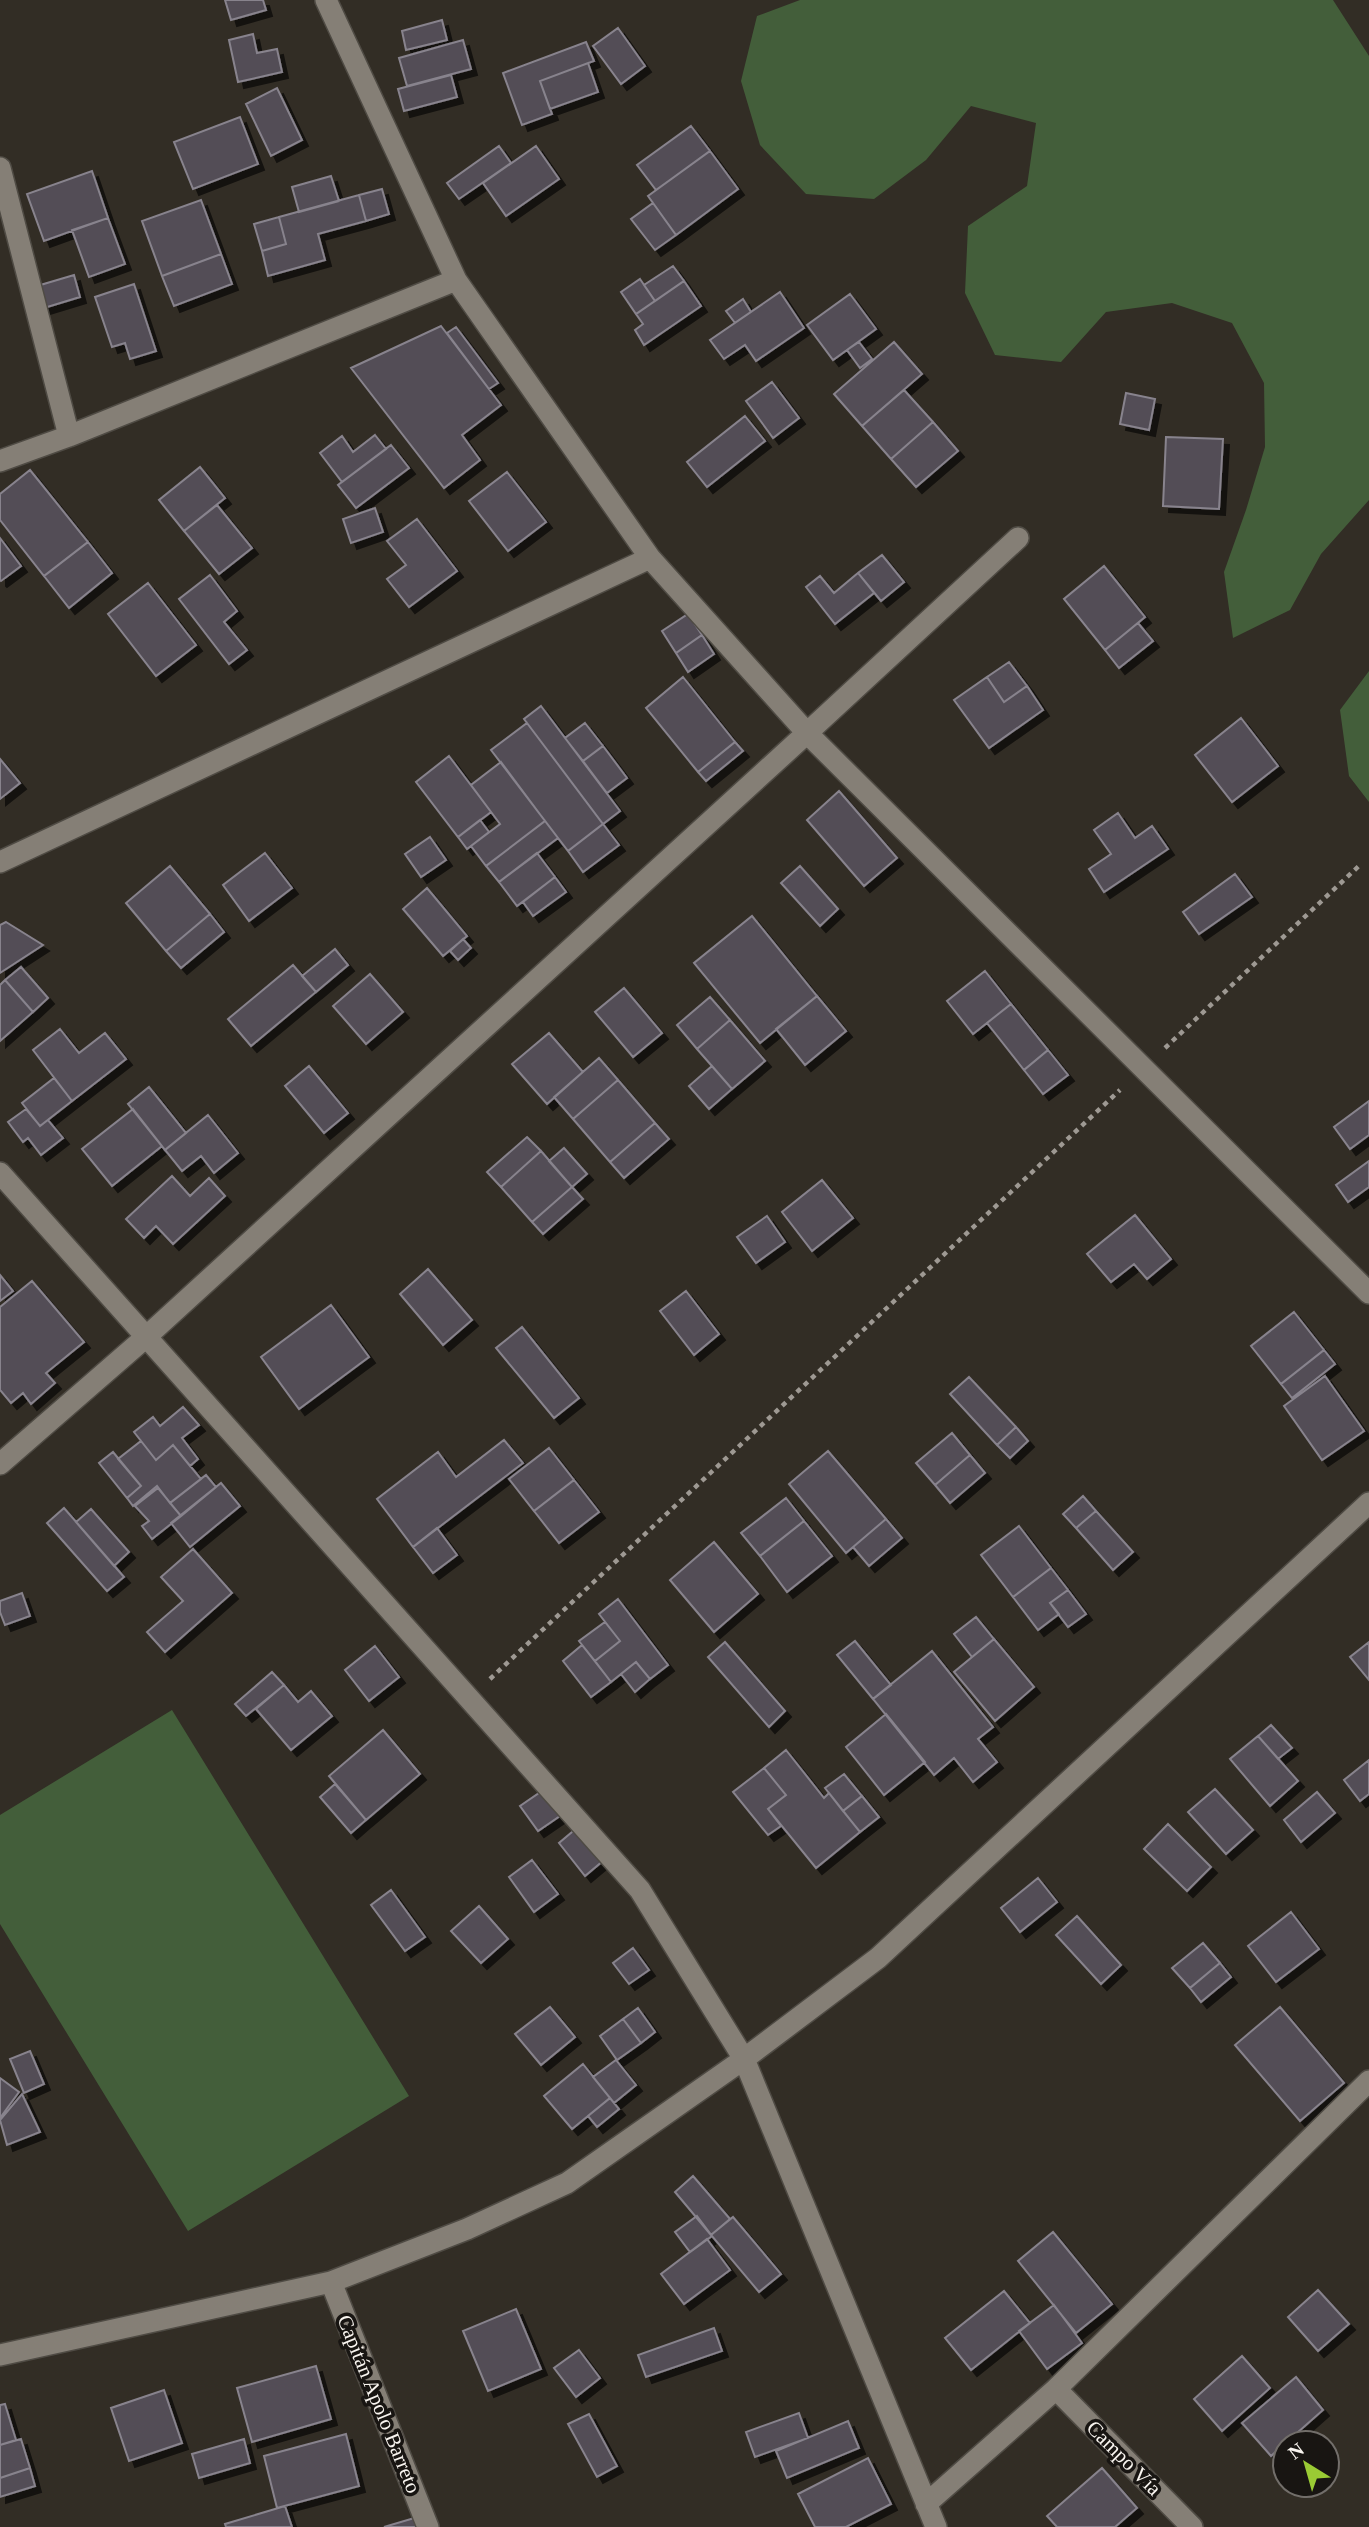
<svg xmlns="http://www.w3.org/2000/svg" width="1369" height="2527" font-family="'Times New Roman',serif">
  <defs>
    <filter id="shadow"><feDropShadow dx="6" dy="6" stdDeviation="0" flood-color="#0009"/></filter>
  </defs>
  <rect width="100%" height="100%" fill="#322d25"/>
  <!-- green -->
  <path fill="#435e3a" d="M800,0H1333L1369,56V500L1321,554L1290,610L1233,638L1224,572L1246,510L1265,447L1264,383L1232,323L1172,303L1106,312L1061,362L995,355L965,293L968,226L1027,186L1036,123L971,106L926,160L874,199L806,194L760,145L741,81L757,16Z
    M1369,671V802L1349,776L1340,710Z
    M172,1710L409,2096L188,2231L0,1924V1815Z"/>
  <!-- building -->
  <path fill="#524e56" stroke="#88838d" stroke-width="2" filter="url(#shadow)" d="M225,0H263L266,10L231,20Z
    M442,20L447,40L406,50L402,31Z
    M618,28L645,66L621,84L593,46Z
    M253,34L257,53L277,49L282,72L238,82L229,40Z
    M463,40L471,69L407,86L399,58Z
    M586,42L594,61L540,81L552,114L522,125L503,73Z
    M588,63L598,92L550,109L540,81Z
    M451,75L457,97L404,111L398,89Z
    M277,88L302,140L271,156L246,104Z
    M240,117L258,164L193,189L174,142Z
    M691,126L710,151L656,190L637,165Z
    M499,146L511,163L459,199L447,183Z
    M536,146L559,179L506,216L483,183Z
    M710,151L738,189L676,235L648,196Z
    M92,171L108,218L44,241L27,194Z
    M331,176L339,201L299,212L292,187Z
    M382,189L389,214L366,221L359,195Z
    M359,195L366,221L318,234L325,260L268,276L262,251L286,244L279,217Z
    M201,200L221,254L162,276L142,221Z
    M653,203L676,235L655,250L631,219Z
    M279,217L286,244L262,251L254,224Z
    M108,218L125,264L89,277L72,230Z
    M221,254L232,284L174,306L162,276Z
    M673,266L684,281L655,301L644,285Z
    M74,275L80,297L44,308L37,286Z
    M640,279L655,301L636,314L621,292Z
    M684,281L701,306L644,345L635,330L643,324L636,314Z
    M134,284L156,351L130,359L125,343L112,347L95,297Z
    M780,292L804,328L756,361L745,345L724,359L710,340Z
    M850,294L876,329L833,360L807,325Z
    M743,299L751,312L735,323L726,311Z
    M441,326L501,405L462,435L480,460L444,488L351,368Z
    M456,327L498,383L489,389L447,333Z
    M859,342L872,359L860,368L847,350Z
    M894,342L922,374L862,426L834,394Z
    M772,382L799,418L773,438L746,401Z
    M904,390L933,422L891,459L862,426Z
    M1126,393L1155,399L1149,430L1120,424Z
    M745,416L765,441L707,487L687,462Z
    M933,422L958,451L916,487L891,459Z
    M375,435L386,449L342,482L320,453L342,436L353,452Z
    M1166,437L1223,439L1219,509L1163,506Z
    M391,445L409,468L356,508L338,485Z
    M200,467L225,498L184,531L159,500Z
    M30,470L88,542L44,576L0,520V494Z
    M507,472L546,522L508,551L469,501Z
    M217,505L252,548L219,574L184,531Z
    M375,508L383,532L351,543L343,519Z
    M417,519L457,571L409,607L387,579L406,565L387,541Z
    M0,538L21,566L1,581L0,580Z
    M88,542L112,573L69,608L44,576Z
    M882,555L904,582L881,601L858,573Z
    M1104,566L1145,617L1105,650L1064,599Z
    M858,573L874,593L835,624L806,587L820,576L834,593Z
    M210,575L237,611L224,622L247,650L229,664L179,599Z
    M148,583L196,645L156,676L108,614Z
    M688,614L702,635L676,653L662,631Z
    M1138,623L1153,641L1119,668L1105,650Z
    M702,635L714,654L688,672L676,653Z
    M1009,662L1027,686L1004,702L987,677Z
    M683,677L735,742L698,772L646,708Z
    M987,677L1004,702L1027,686L1043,710L989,748L954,700Z
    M541,706L620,811L603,824L524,719Z
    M1241,718L1278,766L1232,802L1195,755Z
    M527,723L603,824L568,851L491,750Z
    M585,723L603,746L583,761L565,738Z
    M735,742L743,751L706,781L698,772Z
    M603,746L627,778L607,793L583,761Z
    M449,756L491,812L458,837L416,782Z
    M0,759L20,783L0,799Z
    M501,762L545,821L486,866L471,846L500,824L471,785Z
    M839,791L897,858L864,886L807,820Z
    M1118,813L1135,838L1152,826L1168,849L1104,892L1089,869L1111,854L1094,830Z
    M480,820L489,832L467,849L458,837Z
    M545,821L558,838L499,882L486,866Z
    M603,824L619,845L583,872L568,851Z
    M430,837L446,860L421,877L405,854Z
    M265,853L292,888L249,921L223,885Z
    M537,853L555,877L517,906L499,882Z
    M170,866L210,914L166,951L126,903Z
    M800,866L838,909L820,926L781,883Z
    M1235,874L1252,897L1199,934L1183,912Z
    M555,877L566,892L533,916L523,902Z
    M427,888L467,936L443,956L403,909Z
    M210,914L224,932L181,968L166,951Z
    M752,916L817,996L760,1043L694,963Z
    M6,922L43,945L0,973V925Z
    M463,939L471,948L458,960L450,951Z
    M335,949L348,965L316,992L302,976Z
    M293,965L316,992L251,1046L228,1019Z
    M21,967L48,998L33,1012L5,980Z
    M985,971L1011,1004L973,1034L947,1001Z
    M370,974L403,1012L366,1044L333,1006Z
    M5,980L33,1012L0,1041V985Z
    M624,988L662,1033L633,1057L595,1012Z
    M817,996L846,1031L805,1065L776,1029Z
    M710,997L730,1020L697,1049L677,1025Z
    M1011,1004L1048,1050L1024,1070L987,1023Z
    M730,1020L765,1061L732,1089L697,1049Z
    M60,1029L79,1053L105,1033L126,1059L72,1101L33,1050Z
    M549,1033L583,1072L547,1104L512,1064Z
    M1048,1050L1068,1075L1043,1094L1024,1070Z
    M599,1058L618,1080L573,1119L554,1097Z
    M309,1066L348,1113L324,1133L285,1086Z
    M712,1066L732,1089L709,1109L689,1086Z
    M54,1078L72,1101L40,1126L22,1103Z
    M618,1080L655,1123L610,1162L573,1119Z
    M149,1087L186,1133L165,1150L128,1104Z
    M1369,1101V1135L1350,1149L1334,1127Z
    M26,1109L40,1126L48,1120L63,1138L41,1155L28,1138L23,1142L8,1122Z
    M133,1109L162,1146L112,1186L82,1149Z
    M208,1115L238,1153L214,1173L201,1156L182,1171L165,1150Z
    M655,1123L669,1139L624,1178L610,1162Z
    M527,1137L541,1151L501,1187L487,1172Z
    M564,1148L587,1174L572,1187L549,1161Z
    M541,1151L572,1187L532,1222L501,1187Z
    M1369,1161V1187L1348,1202L1336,1185Z
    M172,1176L190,1196L209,1178L225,1196L173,1244L156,1226L144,1238L126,1219Z
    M822,1180L853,1218L812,1251L782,1212Z
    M572,1187L583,1199L543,1234L532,1222Z
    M1135,1215L1171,1259L1147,1279L1134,1264L1111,1282L1087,1254Z
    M767,1216L785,1242L756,1263L737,1237Z
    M428,1269L472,1320L443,1345L400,1294Z
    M0,1275L13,1291L0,1301Z
    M32,1281L84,1342L46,1373L55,1383L31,1404L23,1393L11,1403L0,1390V1307Z
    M686,1291L719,1334L694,1355L660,1311Z
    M331,1305L369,1357L299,1409L261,1357Z
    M1294,1312L1324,1350L1281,1384L1251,1346Z
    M522,1327L579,1398L554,1418L496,1348Z
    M1324,1350L1335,1364L1292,1398L1281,1384Z
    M1325,1376L1364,1431L1322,1460L1284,1406Z
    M969,1377L1016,1427L997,1445L950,1394Z
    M183,1407L199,1425L182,1438L198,1459L190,1466L173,1445L156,1460L134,1432L153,1417L160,1426Z
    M1016,1427L1028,1441L1010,1458L997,1445Z
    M952,1433L970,1455L935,1485L916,1463Z
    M504,1440L523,1463L413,1547L377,1499L438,1452L456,1477Z
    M141,1441L156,1460L173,1445L201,1479L170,1503L157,1486L133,1506L127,1498L141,1486L118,1459Z
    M549,1448L574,1480L534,1511L509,1479Z
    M828,1451L886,1519L846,1553L789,1484Z
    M113,1452L141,1486L127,1498L99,1463Z
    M970,1455L985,1473L950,1503L935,1485Z
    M206,1475L216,1487L181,1516L170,1503Z
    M574,1480L599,1512L559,1543L534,1511Z
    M221,1483L240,1506L190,1547L171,1523Z
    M158,1488L181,1516L152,1539L142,1526L149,1521L135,1506Z
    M1083,1496L1096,1511L1076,1528L1063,1514Z
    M786,1498L804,1521L760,1556L741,1533Z
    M64,1508L124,1577L107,1591L47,1523Z
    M91,1509L129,1552L114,1566L76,1522Z
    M1096,1511L1133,1552L1113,1570L1076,1528Z
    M886,1519L902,1538L869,1566L853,1547Z
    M804,1521L832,1556L787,1592L760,1556Z
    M1019,1526L1051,1568L1013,1597L981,1555Z
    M437,1528L457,1555L433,1573L413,1547Z
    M714,1542L758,1594L714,1632L670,1580Z
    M193,1549L232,1593L165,1652L147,1632L183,1601L161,1577Z
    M1051,1568L1068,1590L1050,1603L1059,1614L1038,1630L1013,1597Z
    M1068,1590L1086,1614L1068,1627L1050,1603Z
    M22,1593L30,1616L5,1625L0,1612V1601Z
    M618,1599L668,1665L650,1679L636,1662L611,1682L595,1661L620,1641L599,1614Z
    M976,1617L994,1639L972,1657L954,1634Z
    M605,1622L620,1641L595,1661L579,1641Z
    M994,1639L1034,1687L995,1721L954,1672Z
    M855,1641L891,1685L873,1699L837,1655Z
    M725,1642L785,1711L769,1727L708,1657Z
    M1369,1642V1680L1350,1657Z
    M582,1645L611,1682L591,1697L563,1661Z
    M375,1646L399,1677L369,1701L345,1670Z
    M932,1651L993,1727L978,1739L997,1762L973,1782L954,1758L934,1775L873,1699Z
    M636,1662L650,1679L635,1692L621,1674Z
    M272,1672L284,1685L246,1716L235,1704Z
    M284,1685L298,1702L311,1691L332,1716L291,1750L256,1709Z
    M886,1714L925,1762L884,1795L846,1747Z
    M1271,1725L1292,1748L1278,1759L1258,1736Z
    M383,1730L420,1774L366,1820L329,1776Z
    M1258,1736L1298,1781L1270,1806L1230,1759Z
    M786,1750L824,1798L829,1793L860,1832L816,1868L768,1809L786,1795L764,1768Z
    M1369,1760V1794L1360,1801L1344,1780Z
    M764,1768L786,1795L768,1809L781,1826L768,1835L733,1792Z
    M844,1774L862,1796L843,1811L825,1788Z
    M335,1784L366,1820L351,1833L320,1797Z
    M1215,1789L1253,1830L1226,1854L1188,1812Z
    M542,1791L560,1816L538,1831L520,1806Z
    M1317,1792L1335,1813L1301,1842L1284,1820Z
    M862,1796L879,1817L860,1832L843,1811Z
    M1168,1824L1211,1867L1187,1891L1144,1849Z
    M578,1827L604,1860L585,1876L559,1843Z
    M532,1860L558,1894L534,1912L509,1877Z
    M1038,1878L1057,1902L1020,1932L1001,1908Z
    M391,1890L425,1937L405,1951L371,1905Z
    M479,1906L508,1939L481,1963L451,1931Z
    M1291,1912L1319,1949L1276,1982L1248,1946Z
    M1077,1916L1121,1965L1101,1984L1056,1935Z
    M1203,1943L1220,1963L1190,1988L1172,1968Z
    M633,1948L649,1970L629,1984L613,1963Z
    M1220,1963L1231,1977L1201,2002L1190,1988Z
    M550,2007L575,2037L541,2065L515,2034Z
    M1280,2007L1344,2083L1300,2121L1235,2045Z
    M638,2008L655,2032L641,2043L623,2019Z
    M623,2019L641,2043L617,2060L600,2036Z
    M30,2051L44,2084L24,2093L10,2059Z
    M616,2060L636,2085L614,2103L593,2077Z
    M583,2064L610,2098L572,2129L544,2096Z
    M0,2078L19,2092L0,2118Z
    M22,2094L40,2132L7,2145L0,2120Z
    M610,2098L619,2109L597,2127L588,2116Z
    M693,2176L730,2219L711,2235L675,2192Z
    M697,2216L712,2236L690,2252L675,2232Z
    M733,2217L781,2274L759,2292L711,2235Z
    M1053,2232L1112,2304L1076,2333L1018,2261Z
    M707,2239L730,2270L684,2304L661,2274Z
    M1318,2290L1349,2324L1318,2351L1288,2317Z
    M1004,2291L1030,2323L971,2370L945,2338Z
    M1054,2305L1082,2343L1047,2369L1019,2331Z
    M516,2309L541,2369L488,2391L463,2331Z
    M714,2328L722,2351L646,2377L638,2355Z
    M579,2350L600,2378L576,2397L554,2368Z
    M1242,2356L1270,2388L1222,2431L1194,2399Z
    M316,2366L331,2419L252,2442L237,2388Z
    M1296,2377L1323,2410L1271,2456L1242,2423Z
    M164,2390L182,2443L129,2461L111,2408Z
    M5,2404L16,2440L0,2445V2405Z
    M799,2413L808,2438L755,2457L746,2432Z
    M589,2414L617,2466L597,2477L568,2424Z
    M848,2421L859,2448L787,2478L776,2451Z
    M346,2434L359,2486L277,2508L264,2456Z
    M21,2439L30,2468L0,2478V2445Z
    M244,2439L250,2463L199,2478L192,2454Z
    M868,2458L891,2504L846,2527H815L798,2494Z
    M30,2468L35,2486L0,2497V2478Z
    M1102,2468L1137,2508L1115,2527H1057L1047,2516Z
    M285,2506L292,2527H226L225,2524Z
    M421,2516L424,2527H384Z"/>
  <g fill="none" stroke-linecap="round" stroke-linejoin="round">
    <!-- minor casing -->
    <g stroke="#4f4b44" stroke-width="24">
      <path id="minor" d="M326,0L456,280L650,558L807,733L1369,1293
        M0,168L69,436
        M0,461L69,436L456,280
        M0,862L650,558
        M0,1173L640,1890L744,2059L936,2527
        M0,1464L146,1337L807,733L1018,538
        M331,2282L428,2527
        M0,2355L331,2282L467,2229L567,2183L744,2059L878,1958L1369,1503
        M1056,2389L1192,2527
        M926,2504L1056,2389L1369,2081"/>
    </g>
    <!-- path -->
    <path stroke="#9e9993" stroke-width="4.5" stroke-dasharray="5 5" stroke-linecap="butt" d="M1165,1048L1361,864
      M490,1679L1120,1090"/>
    <!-- minor -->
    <use href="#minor" stroke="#857f76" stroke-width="21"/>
  </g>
  <g text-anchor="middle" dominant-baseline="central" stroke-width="7" stroke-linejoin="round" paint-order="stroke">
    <!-- street labels -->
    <g font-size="21" fill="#f8f4ef" stroke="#181512">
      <text transform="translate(379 2404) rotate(68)">Capitán Apolo Barreto</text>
      <text transform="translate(1124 2458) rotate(45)">Campo Vía</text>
    </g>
  </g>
  <!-- north arrow -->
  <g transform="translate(1306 2464) rotate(323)"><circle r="33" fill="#181512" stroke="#726e6a" stroke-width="2"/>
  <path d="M0-5L12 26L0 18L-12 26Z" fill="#9acb34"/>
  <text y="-10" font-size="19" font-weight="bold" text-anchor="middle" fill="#f8f4ef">N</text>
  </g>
</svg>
